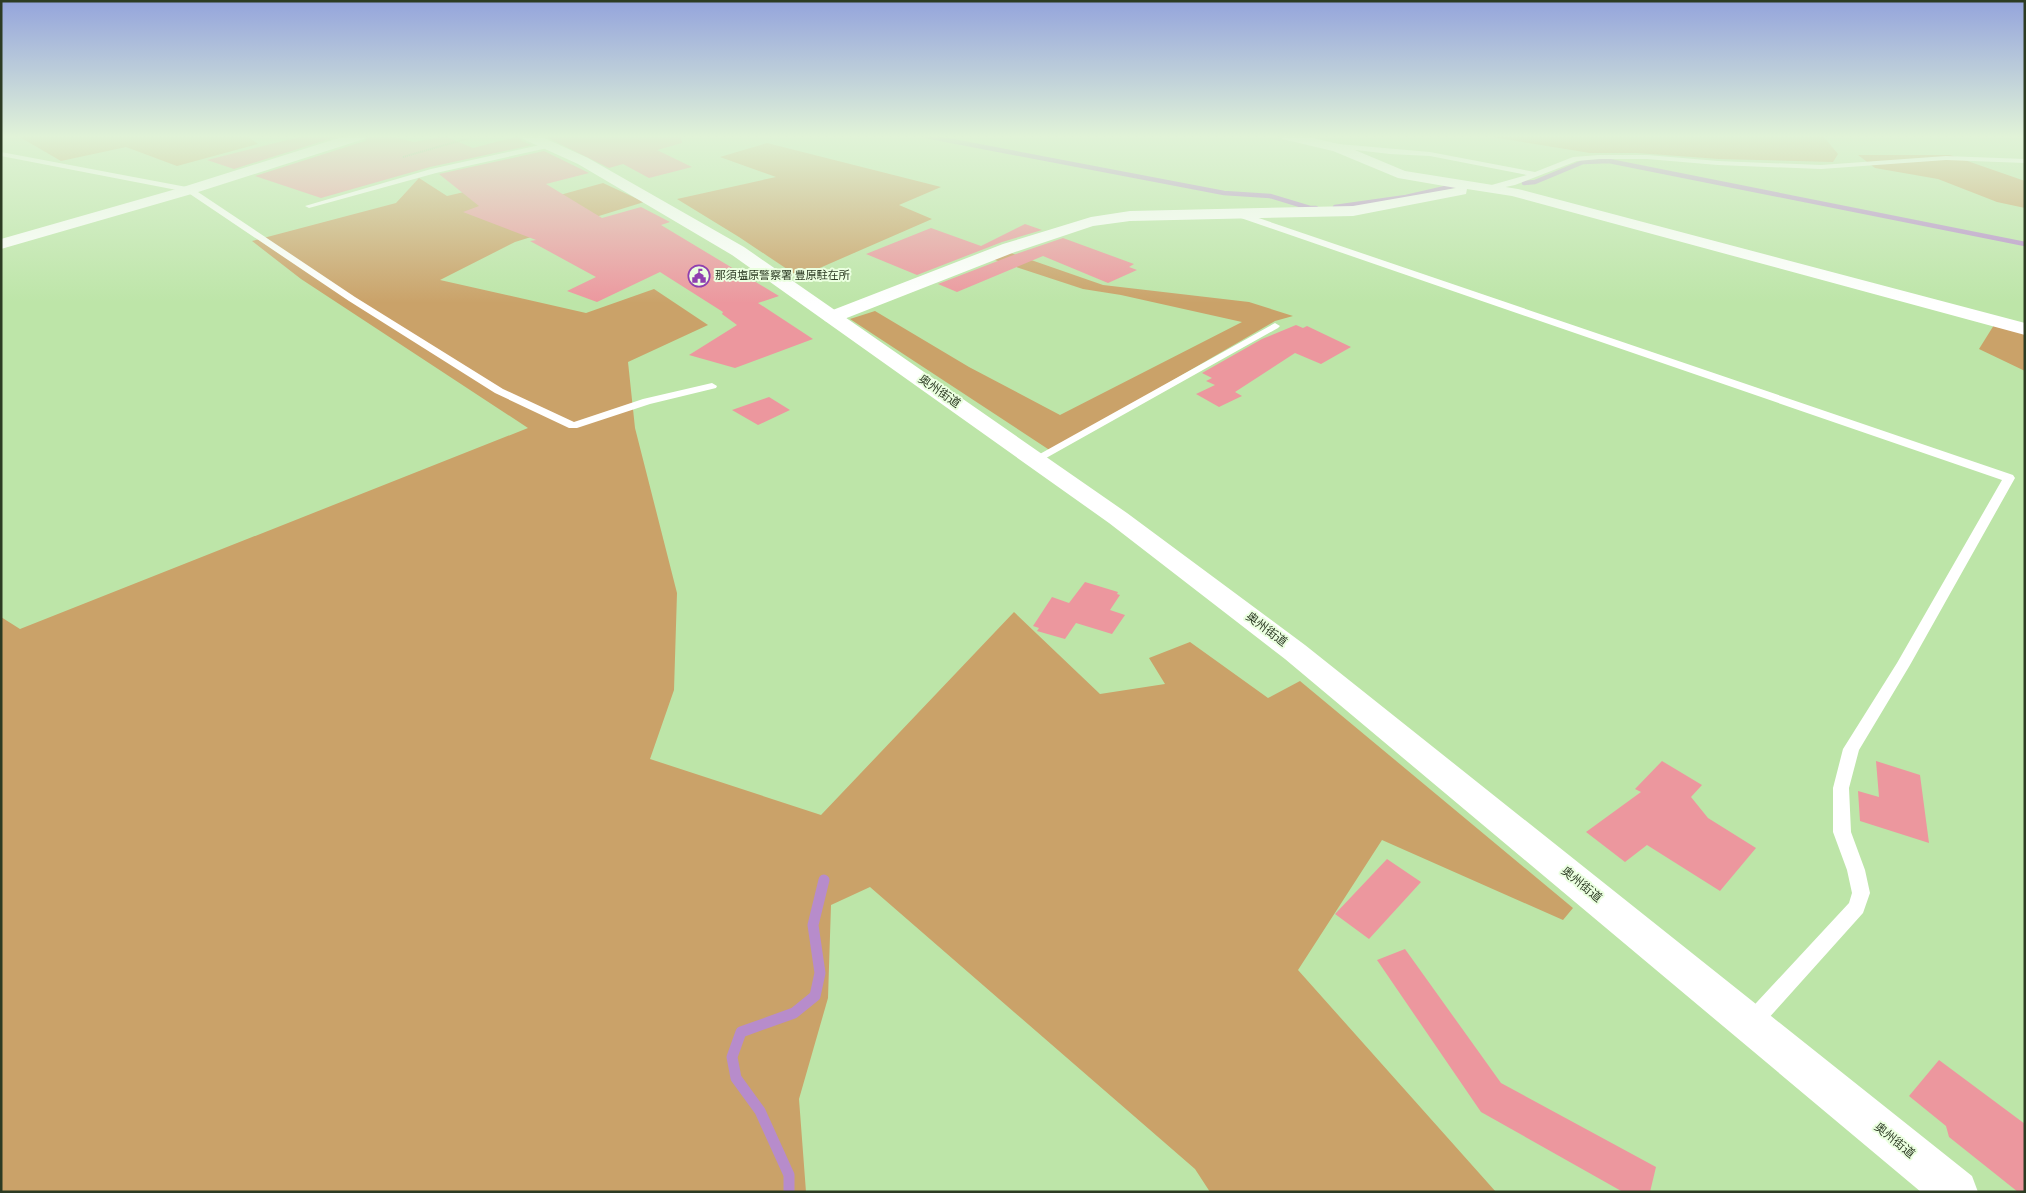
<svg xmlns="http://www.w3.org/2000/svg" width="2026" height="1193" font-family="Overpass,'Noto Sans JP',sans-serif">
  <rect width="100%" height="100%" fill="#bde5a8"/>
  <!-- green -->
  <path fill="#caa269" d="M18,136H247L258,144L177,166L126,147L61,161Z
    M1486,136H1823L1838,154L1833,162L1719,159L1637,153H1590Z
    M767,143L941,187L899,205L932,219L799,277L739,237L677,199L776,177L720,157Z
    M1858,155H1950L2025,181V208L1997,202L1938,179L1875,168Z
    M419,178L447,196L511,181L542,200L603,183L644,202L515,242L440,280L586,313L654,289L708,325L628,362L635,428L677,593L674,690L650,759L821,815L1014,612L1100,694L1165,684L1149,658L1190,642L1268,698L1300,681L1573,908L1563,920L1382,840L1298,970L1496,1192H1210L1195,1169L870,887L831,905L828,998L799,1099L806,1192H1V617L20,629L528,428L301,279L252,241L396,203Z
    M1008,252L1103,285L1249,302L1293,316L1275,321L1051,451L850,319L875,311L969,367L1060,415L1242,322L1121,295L1083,289L992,259Z
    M1994,325L2025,332V371L1979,349Z"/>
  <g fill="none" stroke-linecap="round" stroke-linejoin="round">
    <!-- stream-far1 -->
    <path stroke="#b78ccb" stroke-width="4.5" d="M926,136L1224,193L1270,196L1310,208H1316
      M1524,183L1535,182L1583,162L1609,161L2025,244
      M1335,207L1406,197L1454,186"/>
    <!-- stream -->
    <path stroke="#b78ccb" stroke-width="11" d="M789,1192V1175L760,1111L736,1078L732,1057L741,1032L794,1013L815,996L820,973L813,925L824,880"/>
  </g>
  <!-- building -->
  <path fill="#ec979e" d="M303,136H339L234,169L207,160Z
    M368,136H391L414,142L444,136L473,148L519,136L522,141L532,145L430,167L321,198L255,176L365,141Z
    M544,136H681L682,143L657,150L692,167L649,178L623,164L609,168Z
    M544,151L589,173L546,184L602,218L641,207L670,222L661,225L779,296L758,303L813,339L735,368L689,355L737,325L722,314L723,312L660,272L597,302L567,291L596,277L530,241L536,240L463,212L479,206L439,174Z
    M1025,224L1042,230L1002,242L917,275L866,254L931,228L981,246Z
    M1063,238L1134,264L1129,267L1137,270L1108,283L1043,256L957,292L938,284L1016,254Z
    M1296,325L1303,328L1307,326L1351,347L1321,364L1295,353L1235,392L1242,396L1219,407L1196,394L1215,385L1206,381L1212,378L1202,373L1262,339Z
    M769,397L790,410L758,425L732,410Z
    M1085,582L1118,592L1117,594L1120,595L1110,610L1125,615L1112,634L1076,623L1065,639L1037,631L1039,628L1033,626L1052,597L1069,603Z
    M1662,761L1702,785L1691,797L1708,818L1756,848L1720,891L1647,845L1625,862L1586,832L1641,792L1635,789Z
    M1876,761L1920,775L1929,843L1860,821L1858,791L1879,797Z
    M1387,859L1421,882L1369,939L1335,914Z
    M1405,949L1501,1083L1656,1167L1650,1192H1623L1481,1112L1377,960Z
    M1939,1060L2025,1124V1192H2018L1949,1137L1946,1126L1909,1096Z"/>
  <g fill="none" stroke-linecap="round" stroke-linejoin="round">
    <!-- path -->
    <path stroke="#8eae7d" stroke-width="2" stroke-dasharray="1 1" stroke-linecap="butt" d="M403,157L476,136"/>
    <!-- lane -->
    <path fill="#fff" fill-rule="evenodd" d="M549,143H552V147L436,173L309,208L305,206L431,169Z
      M1327,143L1430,152L1535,172L1573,157L1599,155H1647L1718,161L1821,165L1946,156L2025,159V163L1946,160L1821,169L1718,165L1647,159H1599L1577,161L1515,185L1491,190L1487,188L1488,186L1527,175L1430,156L1390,154L1330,147L1326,145Z
      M1,152L192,188L355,297L503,389L574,422L643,399L712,383L717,386L716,388L650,404L577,428H569L495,393L349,301L187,192L1,156Z
      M1235,212H1241L2013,475L2015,478L1910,665L1859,750L1849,788L1851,832L1865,870L1870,893L1863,913L1758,1030L1751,1032L1744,1030L1741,1023L1744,1016L1849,903L1852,893L1847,870L1833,832V788L1843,749L1897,663L2002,480L1235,216Z
      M1275,323L1280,326L1278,328L1039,462H1031L1029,460Z"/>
    <!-- street -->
    <path fill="#fff" fill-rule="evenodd" d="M1280,136H1304L1343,145L1405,171L1518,189L2025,323V335L1512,196L1467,189L1466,194L1461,195L1353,216L1130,221L1093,226L1015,252L839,321L832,323L825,321L823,317L825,313L1003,244L1091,217L1130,211L1353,206L1456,188L1398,178L1333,151L1282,139Z"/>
    <!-- secondary -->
    <path fill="#fff" fill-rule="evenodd" d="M345,136H366L364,139L195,193L1,249V239L183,187Z"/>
    <!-- highway -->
    <path fill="#fff" fill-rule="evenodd" d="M521,136H540L588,158L744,247L1127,513L1305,645L1972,1176L1978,1192H1921L1285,659L1109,523L732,255L578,164L523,139Z"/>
  </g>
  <!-- sky -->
  <linearGradient id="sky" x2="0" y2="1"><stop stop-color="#94a4dc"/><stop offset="0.45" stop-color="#e1f3d8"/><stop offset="1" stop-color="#e1f3d8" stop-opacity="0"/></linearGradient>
  <rect width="2026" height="303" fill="url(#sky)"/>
  <!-- icons -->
  <defs>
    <g id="civic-ring" transform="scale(1.125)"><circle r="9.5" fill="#ebffe0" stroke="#8f3faf" stroke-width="1.5"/><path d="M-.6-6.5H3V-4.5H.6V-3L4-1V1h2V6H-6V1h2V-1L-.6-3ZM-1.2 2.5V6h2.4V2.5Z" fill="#8f3faf"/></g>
  </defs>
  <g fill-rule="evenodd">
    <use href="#civic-ring" x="699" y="276"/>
  </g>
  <g text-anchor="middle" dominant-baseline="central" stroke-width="4" stroke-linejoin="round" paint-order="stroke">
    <!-- far-poi labels -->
    <g font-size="11" fill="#2c3b23" stroke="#ebffe0" text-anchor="start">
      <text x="715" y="276">那須塩原警察署 豊原駐在所</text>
    </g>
    <!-- street labels -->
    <g font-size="12" fill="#2c3b23" stroke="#ebffe0">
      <text transform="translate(939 392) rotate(35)">奥州街道</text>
      <text transform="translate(1266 630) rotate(37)">奥州街道</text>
      <text transform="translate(1581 885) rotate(39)">奥州街道</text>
      <text transform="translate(1894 1141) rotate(39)">奥州街道</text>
    </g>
  </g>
  <!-- border -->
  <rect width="2026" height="1193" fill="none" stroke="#2c3b23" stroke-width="5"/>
</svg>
